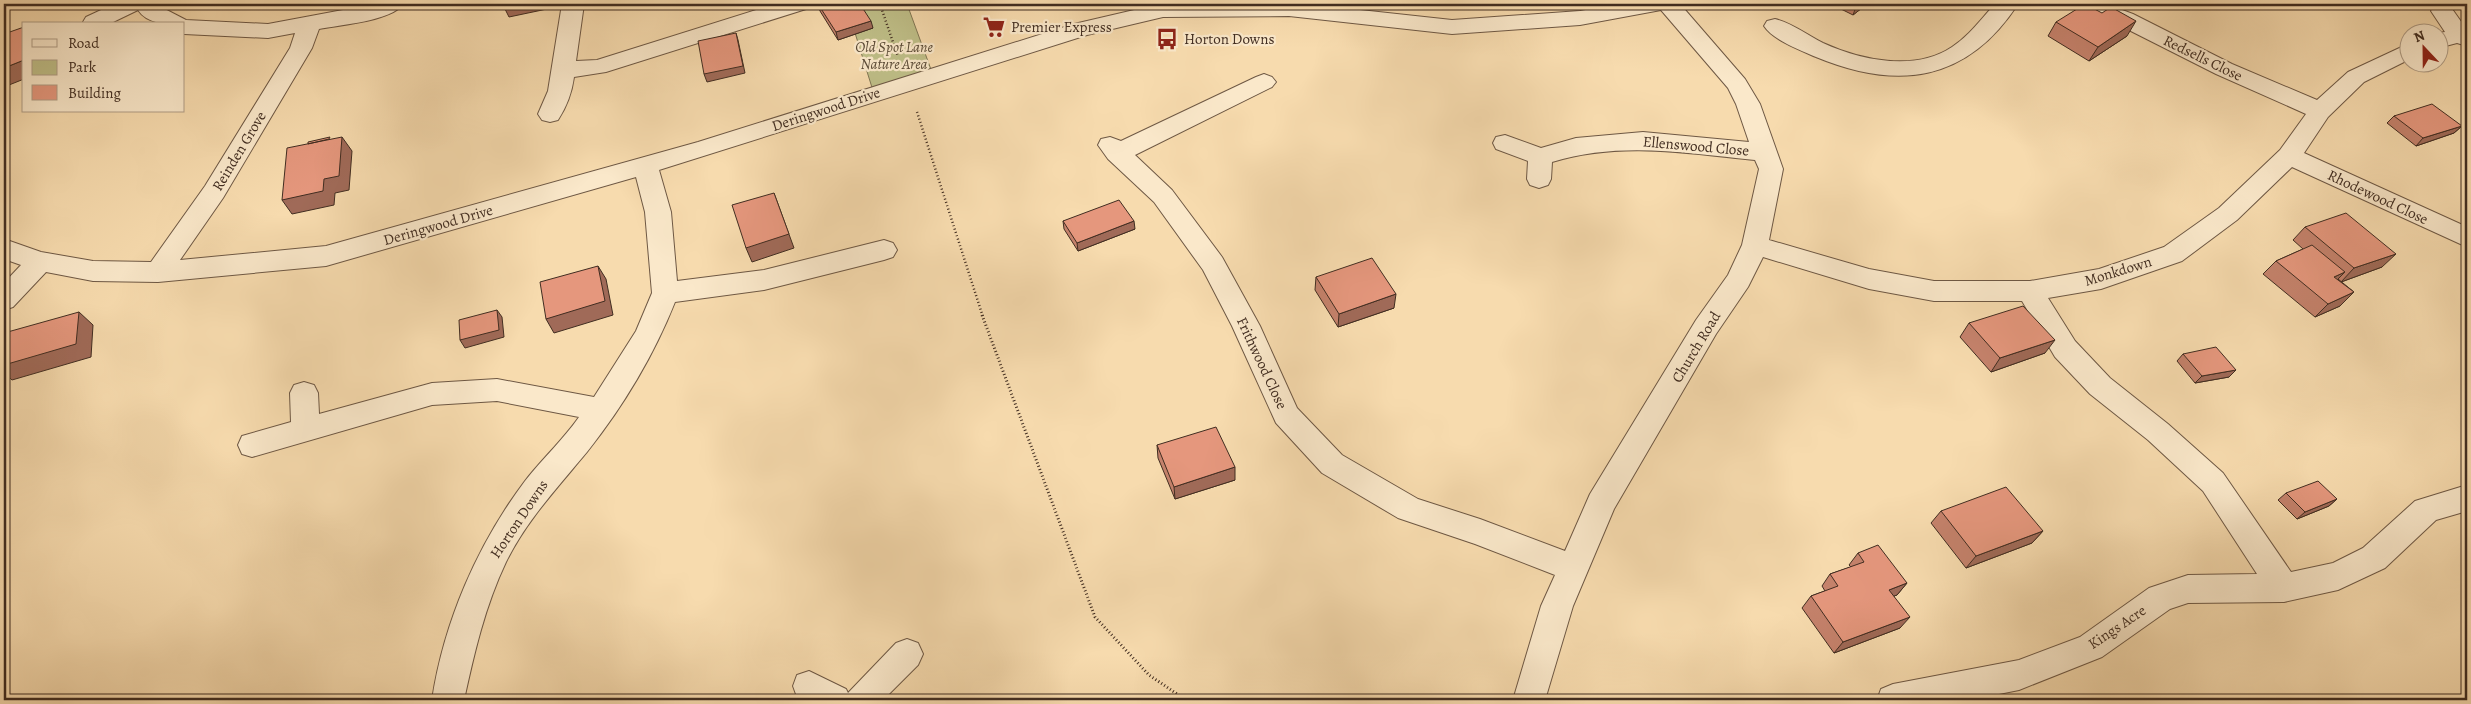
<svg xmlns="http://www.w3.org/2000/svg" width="2471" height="704" font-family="Alegreya,serif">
  <rect width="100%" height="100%" fill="#f7dbae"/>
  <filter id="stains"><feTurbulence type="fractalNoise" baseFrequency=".004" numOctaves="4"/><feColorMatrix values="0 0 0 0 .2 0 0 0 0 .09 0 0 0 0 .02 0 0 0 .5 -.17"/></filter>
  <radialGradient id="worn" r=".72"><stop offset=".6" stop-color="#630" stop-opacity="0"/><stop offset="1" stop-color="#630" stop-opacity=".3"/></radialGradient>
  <!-- green -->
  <path fill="#bfbf88" stroke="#807654" d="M846,4H907L933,75L874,94Z"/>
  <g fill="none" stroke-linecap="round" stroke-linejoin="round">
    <!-- minor casing -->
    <g stroke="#6e5844" stroke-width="2">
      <path id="minor" d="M114,4H159V6L186,20L268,24L375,4H403C392,21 339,25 319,29L312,48L223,198L180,260L326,246L698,142L1074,24L1160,4H1305L1452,20L1580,11L1619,4H1680L1745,79L1760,104L1783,169L1769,240L1869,269L1934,281H2030L2099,269L2164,247L2219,208L2280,150L2306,114L2216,74L2117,24L2078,9L2075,4H2106L2133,14L2232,64L2317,100L2348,72L2408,44V60L2364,82L2328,117L2304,153L2467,227V247L2292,167L2237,220L2182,261L2101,289L2048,298L2075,341L2110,378L2168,424L2223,473L2291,572L2333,563L2363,548L2415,501L2467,485V511L2436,520L2385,568L2338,590L2284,602L2188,603L2170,609L2102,657L2019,690L1969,700H1877L1881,689L1893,684L2019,660L2080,637L2149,588L2188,575L2257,574L2203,491L2148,440L2090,394L2055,357L2022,301H1934L1869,289L1763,257L1748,287L1716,334L1614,509L1573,606L1545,700H1513L1541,606L1555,575L1475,544L1398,518L1322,473L1276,423L1232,326L1203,270L1154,202L1108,159L1098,145L1101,139L1110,137L1121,141L1256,77L1264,74L1272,77L1276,82L1272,87L1135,155L1172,190L1222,257L1260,326L1297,408L1342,455L1418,499L1480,519L1565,551L1590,494L1696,320L1728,275L1742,245L1759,169L1755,160C1686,153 1620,141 1552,162L1551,179L1548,185L1539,188L1530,185L1527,179L1528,161L1496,149L1493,143L1496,137L1505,135L1541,148L1576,138L1643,132L1749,142L1736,104L1728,88L1661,10L1580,25L1452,34L1289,16L1163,17L1087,35L659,170L671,212L677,281L764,270L884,240L893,243L897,250L893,257L884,260L764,290L675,302C654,355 622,408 587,452C558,487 526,521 506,562C485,606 474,654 464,700H432C444,622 477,545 525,481C542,459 563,440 579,417L497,401L432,405L252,457L242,454L238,445L242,436L291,422L290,393L294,385L304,382L314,385L318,393L319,414L432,383L497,379L594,397L636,331L652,293L645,212L636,177L326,266L158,282L93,281L46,272L13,307L4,310V283L21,265L4,259V239L41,252L93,261L151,262L205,186L290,48L295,33L268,38L184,34V24C168,24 148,25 138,10L109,24L83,22L86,17Z
        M562,4H584L576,61L597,60L775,4H809L806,9L606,72L574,77C572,92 567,106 558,120L550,122L542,120L538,114L548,91Z
        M1995,4H2018C1967,82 1898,91 1816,57C1800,50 1773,40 1764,26L1767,21L1775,19C1792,23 1807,35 1823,43C1860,60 1915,72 1952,47C1969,36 1981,19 1995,4Z
        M2442,4L2450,6L2467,30V46L2457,43L2438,48V33L2445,32L2431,11L2434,6Z
        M907,639L918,643L923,654L918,665L883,700H803L797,697L793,686L797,675L809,671L846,689L848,693L896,643Z"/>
    </g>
    <!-- path-far1 -->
    <path stroke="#412d21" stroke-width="2.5" stroke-dasharray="1 2.5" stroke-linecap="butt" d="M880,4L898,57
      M917,112L983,317"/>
    <!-- path -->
    <path stroke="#412d21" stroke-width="3" stroke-dasharray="1 2.5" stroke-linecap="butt" d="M982,315L1095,617L1149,675L1186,700"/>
    <!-- minor -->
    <use href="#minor" fill="#fae8ca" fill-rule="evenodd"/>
  </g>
  <!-- wall -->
  <path fill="#c5826c" stroke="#412d21" d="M818,4L873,28L838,40L820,11Z
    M1831,4H1867L1853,15Z
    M2056,22L2127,36L2089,61L2048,36Z
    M2394,116L2462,126L2454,133L2416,146L2387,123Z
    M1063,221L1135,229L1078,251L1064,229Z
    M2305,227L2382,267L2341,282L2338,279L2354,292L2340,306L2315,317L2263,274L2276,261L2303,249L2293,240Z
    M1316,277L1394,308L1338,327L1315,290Z
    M1969,323L2045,353L1991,372L1960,337Z
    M2183,354L2236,370L2229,377L2195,383L2177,361Z
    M1157,445L1235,480L1175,499L1158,458Z
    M2286,493L2337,499L2329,506L2297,519L2278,500Z
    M1941,511L2043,531L2032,543L1966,568L1931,523Z
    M1858,553L1907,583L1897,595L1894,596L1900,628L1834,653L1802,608L1811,596L1825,591L1822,586L1830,574L1851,567L1849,565Z"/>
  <!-- shaded-wall -->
  <path fill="#a06a58" stroke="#412d21" d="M530,4H546L547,9L509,17L505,9Z
    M1857,4H1867L1853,15Z
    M871,21L873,28L838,40L836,32Z
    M2136,21L2127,36L2089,61L2098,47Z
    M736,33L738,40L745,73L707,82L704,74Z
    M24,60V79L4,87V68Z
    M2462,126L2454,133L2416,146L2423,138Z
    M342,137L352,151L349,190L335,193L334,205L292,214L282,200Z
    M774,193L794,248L752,262L746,248Z
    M1134,221L1135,229L1078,251L1077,243Z
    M2396,254L2382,267L2341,282L2354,268Z
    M598,266L606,279L613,315L554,333L546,319Z
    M2345,272L2332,285L2334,277Z
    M2354,292L2340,306L2315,317L2328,304Z
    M1396,294L1394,308L1338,327L1339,314Z
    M497,310L502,317L504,337L465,348L460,340Z
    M79,312L93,325L91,357L12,380L4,373V365Z
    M2055,340L2045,353L1991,372L2000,358Z
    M2236,370L2229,377L2195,383L2202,376Z
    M1235,467V480L1175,499L1174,487Z
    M2337,499L2329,506L2297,519L2305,512Z
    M2043,531L2032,543L1966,568L1976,556Z
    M1907,583L1897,595L1880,601L1889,590Z
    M1910,617L1900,628L1834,653L1843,642Z"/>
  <!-- building -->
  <path fill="#e5977d" stroke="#412d21" d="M504,4H530L505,9Z
    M818,4H860L871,21L836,32Z
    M2085,4L2102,13L2111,7L2136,21L2098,47L2056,22Z
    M24,27V60L4,68V34Z
    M736,33L743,66L704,74L698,41Z
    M2432,104L2462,126L2423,138L2394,116Z
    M330,137L329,139L308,144V142Z
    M342,137L339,176L324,179L323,191L282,200L287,148Z
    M774,193L789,234L746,248L732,205Z
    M1119,200L1134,221L1077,243L1063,221Z
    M2346,213L2396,254L2354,268L2305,227Z
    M2312,245L2345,272L2334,277L2354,292L2328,304L2276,261Z
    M1372,258L1396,294L1339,314L1316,277Z
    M598,266L605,301L546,319L540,282Z
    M2023,306L2055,340L2000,358L1969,323Z
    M497,310L499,330L460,340L459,320Z
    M79,312L76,344L4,365V333Z
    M2216,347L2236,370L2202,376L2183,354Z
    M1216,427L1235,467L1174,487L1157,445Z
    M2318,481L2337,499L2305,512L2286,493Z
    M2006,487L2043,531L1976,556L1941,511Z
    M1878,545L1907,583L1889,590L1910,617L1843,642L1811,596L1838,586L1830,574L1864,562L1858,553Z"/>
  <!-- icons -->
  <defs>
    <g id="supermarket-bare" transform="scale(1.725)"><path d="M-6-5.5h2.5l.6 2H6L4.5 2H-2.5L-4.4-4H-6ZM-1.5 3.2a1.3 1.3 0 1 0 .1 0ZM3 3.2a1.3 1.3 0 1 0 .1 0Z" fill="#8f2418" stroke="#fae8ca" stroke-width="2.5" paint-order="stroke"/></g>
    <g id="bus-bare" transform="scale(1.725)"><path d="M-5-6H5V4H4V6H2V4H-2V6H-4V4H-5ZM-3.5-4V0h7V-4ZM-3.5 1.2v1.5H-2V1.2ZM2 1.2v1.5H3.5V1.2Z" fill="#8f2418" stroke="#fae8ca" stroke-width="2.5" paint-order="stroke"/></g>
  </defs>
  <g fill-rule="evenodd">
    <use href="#supermarket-bare" x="994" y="27"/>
    <use href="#bus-bare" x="1167" y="39"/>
  </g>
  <g text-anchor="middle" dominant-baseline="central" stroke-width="4.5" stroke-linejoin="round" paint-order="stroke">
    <!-- poi labels -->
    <g font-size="15" fill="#412d21" stroke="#fae8ca" text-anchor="start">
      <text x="1011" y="27">Premier Express</text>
      <text x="1184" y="39">Horton Downs</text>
    </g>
    <!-- park labels -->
    <g font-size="15" font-style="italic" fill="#5a4a36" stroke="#fae8ca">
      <text x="894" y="47">Old Spot Lane<tspan x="894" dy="17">Nature Area</tspan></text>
    </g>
    <!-- street labels -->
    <g font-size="15" fill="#412d21" stroke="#fae8ca">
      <text transform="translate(2203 58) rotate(26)">Redsells Close</text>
      <text transform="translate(826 109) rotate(-18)">Deringwood Drive</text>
      <text transform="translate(1696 146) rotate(5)">Ellenswood Close</text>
      <text transform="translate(239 151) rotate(-59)">Reinden Grove</text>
      <text transform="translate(2378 197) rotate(25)">Rhodewood Close</text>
      <text transform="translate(438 225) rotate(-16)">Deringwood Drive</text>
      <text transform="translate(2118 271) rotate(-17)">Monkdown</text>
      <text transform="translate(1696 347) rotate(-59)">Church Road</text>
      <text transform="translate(1262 363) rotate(65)">Frithwood Close</text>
      <text transform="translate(519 519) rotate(-56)">Horton Downs</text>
      <text transform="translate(2117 627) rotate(-34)">Kings Acre</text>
    </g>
  </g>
  <!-- margin -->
  <rect width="2471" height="704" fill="none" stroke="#f7dbae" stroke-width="20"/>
  <rect x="5" y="5" width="2461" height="694" fill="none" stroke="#412d21" stroke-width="2.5"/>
  <rect x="10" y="10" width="2451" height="684" fill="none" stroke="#412d21"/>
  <!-- legend -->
  <rect x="22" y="22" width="162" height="90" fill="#fae8ca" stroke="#b09d86"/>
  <rect x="32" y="39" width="25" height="8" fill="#fae8ca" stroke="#b09d86"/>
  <text x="68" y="48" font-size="15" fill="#412d21">Road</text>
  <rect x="32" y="60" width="25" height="15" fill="#bfbf88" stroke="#b09d86"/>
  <text x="68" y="72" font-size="15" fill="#412d21">Park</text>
  <rect x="32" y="85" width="25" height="15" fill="#e5977d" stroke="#b09d86"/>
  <text x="68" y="98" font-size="15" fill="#412d21">Building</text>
  <!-- north arrow -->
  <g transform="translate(2424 48) rotate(338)"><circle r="24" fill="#fae8ca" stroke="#b09d86"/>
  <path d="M0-4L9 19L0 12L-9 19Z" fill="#8f2418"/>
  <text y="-8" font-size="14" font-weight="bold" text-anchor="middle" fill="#412d21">N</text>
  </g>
  <rect width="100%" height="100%" filter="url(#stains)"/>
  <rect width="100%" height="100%" fill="url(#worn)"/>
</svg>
